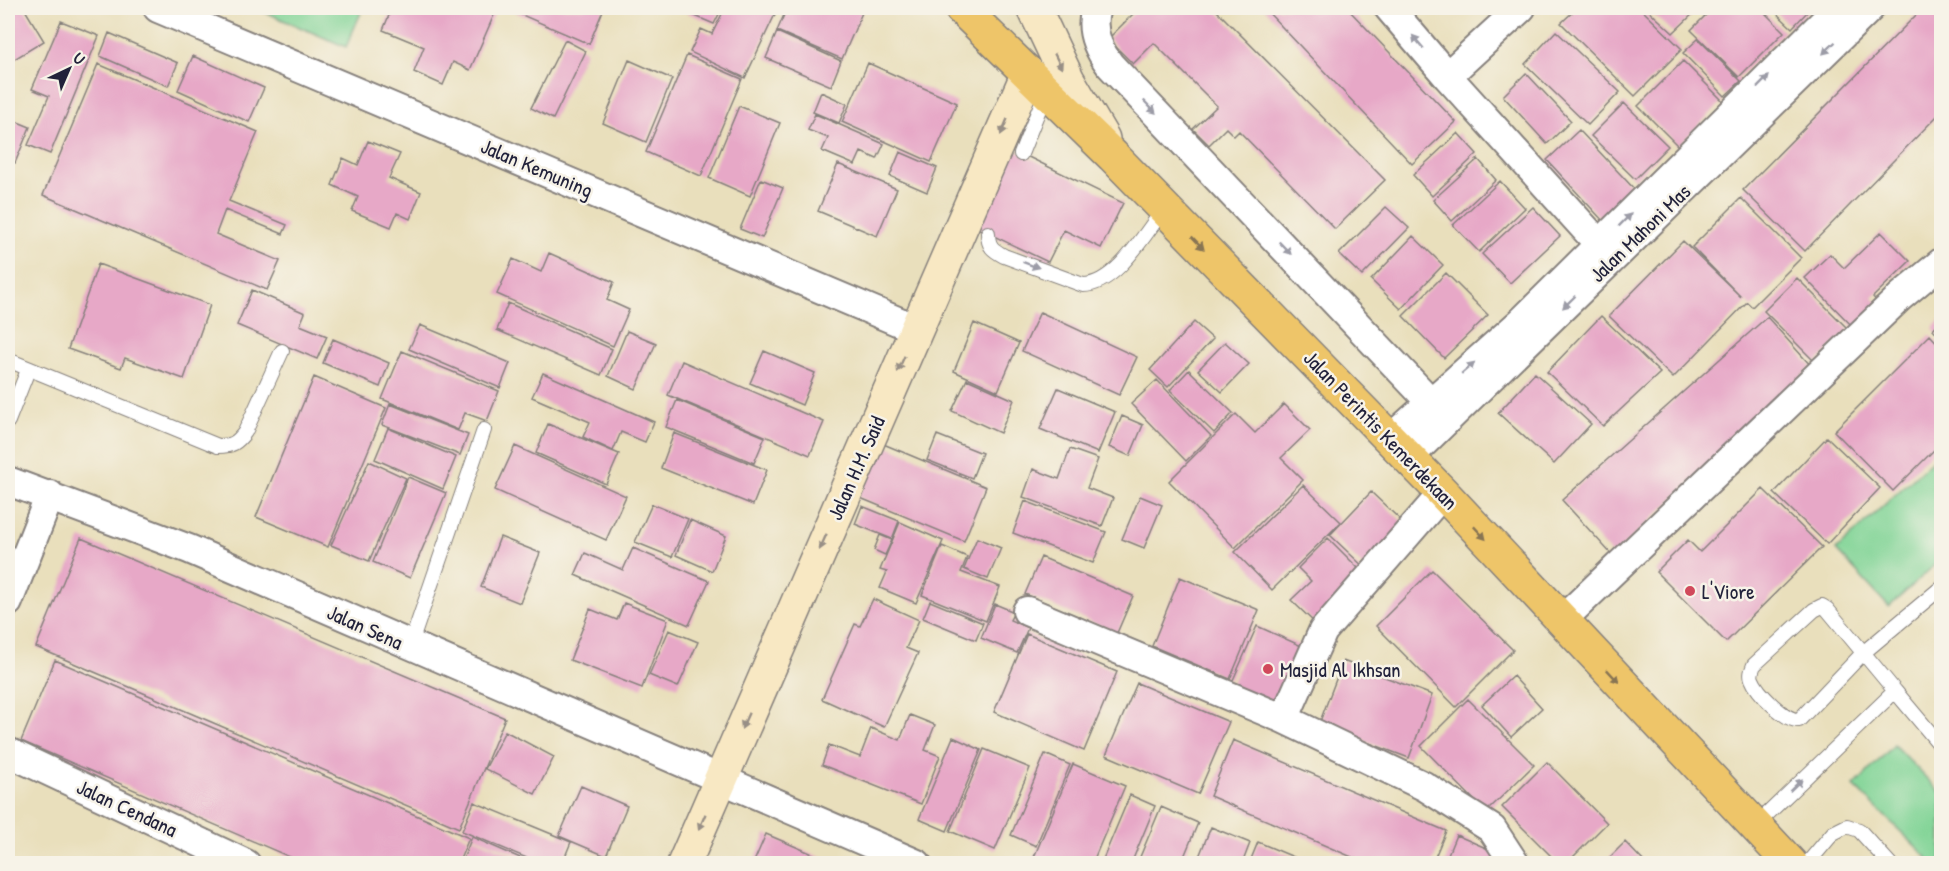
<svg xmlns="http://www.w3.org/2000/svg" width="1949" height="871" font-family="'Patrick Hand',sans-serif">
  <rect width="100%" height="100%" fill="#f7f3e8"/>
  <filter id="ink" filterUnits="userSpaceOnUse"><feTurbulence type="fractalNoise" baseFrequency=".0167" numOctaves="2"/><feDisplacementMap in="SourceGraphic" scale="12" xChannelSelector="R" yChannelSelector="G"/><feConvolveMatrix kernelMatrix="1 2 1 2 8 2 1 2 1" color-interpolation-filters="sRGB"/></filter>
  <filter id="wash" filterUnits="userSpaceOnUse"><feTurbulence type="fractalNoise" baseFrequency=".008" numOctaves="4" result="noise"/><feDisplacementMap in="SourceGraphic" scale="24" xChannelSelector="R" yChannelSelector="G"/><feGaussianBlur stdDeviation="1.35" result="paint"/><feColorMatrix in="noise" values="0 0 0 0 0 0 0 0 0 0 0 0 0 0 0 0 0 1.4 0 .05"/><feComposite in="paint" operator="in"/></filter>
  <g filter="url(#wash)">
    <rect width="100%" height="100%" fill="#e9dfbc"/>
    <!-- green -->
    <path fill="#81d496" stroke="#527b68" stroke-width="1.5" d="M255,8H363L346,47Z
      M1941,452V559L1889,607L1836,550Z
      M1894,745L1941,793V863H1933L1854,786Z"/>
    <g id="blocks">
      <!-- building -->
      <path fill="#e7a8c7" d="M8,8H24L44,41L8,63Z
        M392,8H497L470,70L453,62L443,85L414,72L424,47L383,30Z
        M517,8H604L589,44L515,12Z
        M676,8H722L714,24Z
        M725,8H778L745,78L690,52L701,29L712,34Z
        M787,8H864L842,59L777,31Z
        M1139,8H1214L1385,180L1335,229L1239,131L1234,136L1226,128L1209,145L1193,129L1217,106L1154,43L1133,64L1108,39Z
        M1264,8H1347L1456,122L1412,164Z
        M1577,8H1640L1682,49L1635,96L1561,23Z
        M1646,8H1699L1673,33Z
        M1713,8H1760L1784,32L1739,77L1691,30Z
        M1771,8H1811L1792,28Z
        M1923,8H1941V112L1805,251L1743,190Z
        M61,21L99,36L50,154L28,145L49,96L32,89Z
        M1556,31L1620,92L1588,125L1525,64Z
        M777,32L841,61L831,86L766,58Z
        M109,33L178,63L168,86L100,56Z
        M1698,39L1741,81L1725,96L1683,53Z
        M565,40L586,51L553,119L531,108Z
        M687,55L742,79L701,176L646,152Z
        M193,56L264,88L249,122L178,90Z
        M629,60L672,79L646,142L603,123Z
        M1683,61L1723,101L1678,146L1638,106Z
        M868,63L957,103L931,162L842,122Z
        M98,64L258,132L229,201L287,225L283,234L225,210L216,234L280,261L267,290L43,195Z
        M1526,73L1571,121L1547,144L1503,96Z
        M821,92L847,104L839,123L813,112Z
        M1624,103L1668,146L1635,179L1591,136Z
        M739,106L780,123L750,196L709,178Z
        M815,114L884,144L877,159L861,152L855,165L822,151L828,138L808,130Z
        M8,118L30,127L15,163L8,160Z
        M1579,130L1637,192L1604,222L1547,160Z
        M1458,133L1477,154L1432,196L1413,175Z
        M368,141L400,154L389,178L421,192L410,219L397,213L391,227L352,211L358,197L332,185L343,158L358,165Z
        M1012,149L1123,203L1101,248L1064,230L1048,262L975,227Z
        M900,152L937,168L927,192L890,176Z
        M1478,159L1496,180L1452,221L1433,200Z
        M838,164L897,189L877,236L818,211Z
        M761,179L783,188L762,238L740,229Z
        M1500,181L1525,208L1479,252L1453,225Z
        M1741,198L1801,258L1752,307L1747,302L1673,378L1609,316L1683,241L1741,297L1692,247Z
        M1386,207L1409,228L1362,276L1339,254Z
        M1533,207L1560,236L1510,283L1482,254Z
        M1881,232L1910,261L1873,297L1883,308L1859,333L1805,278L1830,254L1844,268Z
        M1413,236L1443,265L1401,309L1371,280Z
        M549,253L614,282L607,300L629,310L613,346L497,294L513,259L541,272Z
        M98,264L210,305L184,379L125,358L121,368L68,349Z
        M1446,273L1488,315L1444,358L1403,316Z
        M1797,278L1849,330L1816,363L1764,311Z
        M252,290L305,313L300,325L327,336L317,359L237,325Z
        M508,303L612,349L601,375L497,330Z
        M1040,312L1137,357L1119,395L1022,351Z
        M1601,316L1660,373L1603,426L1547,372Z
        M1767,317L1812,367L1613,556L1562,500Z
        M1941,320V338L1933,329Z
        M1194,322L1213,339L1168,387L1150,370Z
        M974,323L1019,343L998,391L954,371Z
        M420,325L510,363L500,388L409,349Z
        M627,331L656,343L636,389L608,376Z
        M1930,335L1941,347V443L1893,491L1834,431Z
        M333,339L389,363L380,387L323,363Z
        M1225,342L1249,364L1222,392L1198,370Z
        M402,351L499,391L487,421L465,413L458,430L382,399Z
        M764,351L815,373L802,405L750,383Z
        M682,361L824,422L810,455L668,395Z
        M1189,370L1233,413L1214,433L1170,390Z
        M543,373L654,422L645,442L621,432L613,451L583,437L590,422L532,397Z
        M1535,373L1591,424L1554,464L1498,413Z
        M314,377L386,408L328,547L256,517Z
        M967,379L1014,400L1000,433L952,411Z
        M1157,380L1211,436L1186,461L1131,404Z
        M1058,388L1115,412L1098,453L1040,429Z
        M677,400L765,437L754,463L666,427Z
        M390,404L468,435L460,455L382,425Z
        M1284,404L1310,430L1281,458L1303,480L1235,548L1169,481L1236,414L1255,433Z
        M1122,416L1143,425L1130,456L1109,447Z
        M548,424L619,454L606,484L536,453Z
        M388,428L456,457L443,489L375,459Z
        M674,433L767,470L753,505L661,468Z
        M937,435L982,453L972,478L927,460Z
        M1827,437L1880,488L1827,544L1774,493Z
        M881,443L986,487L964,541L858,497Z
        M515,446L626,496L606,540L495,490Z
        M1070,449L1098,459L1087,488L1113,498L1102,526L1023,497L1033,469L1059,479Z
        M369,461L406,478L369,561L331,545Z
        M408,477L446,493L410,578L373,562Z
        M1303,485L1341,522L1272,590L1235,552Z
        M1763,489L1822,547L1726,642L1656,572L1688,540L1700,552Z
        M1371,492L1409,528L1369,572L1330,535Z
        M1140,496L1162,505L1144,548L1122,539Z
        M1025,501L1106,532L1093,563L1013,533Z
        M652,504L688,519L672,557L635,542Z
        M862,506L899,521L892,539L855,524Z
        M690,520L726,536L712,571L676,555Z
        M900,522L943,541L916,603L880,588L887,572L880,570Z
        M880,535L892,540L885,555L874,550Z
        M500,537L540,553L520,603L481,587Z
        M81,538L505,718L459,828L36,647Z
        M977,538L1001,548L988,579L964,569Z
        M1328,538L1367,577L1318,626L1291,600L1311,581L1298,568Z
        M942,546L967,557L961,572L1000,587L986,621L922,595Z
        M633,548L709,581L689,625L575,575L585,553L623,570Z
        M1041,557L1133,596L1117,633L1025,594Z
        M1432,570L1513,650L1456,707L1376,626Z
        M1180,577L1259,610L1230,679L1152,646Z
        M873,599L919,620L906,648L918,653L884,727L822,699L855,624L860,626Z
        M930,601L983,623L976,640L923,618Z
        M624,603L668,620L642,688L570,660L590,609L617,620Z
        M995,604L1014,612L1010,620L1028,628L1017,653L981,638Z
        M1257,626L1308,649L1280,712L1229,689Z
        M669,630L698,642L678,687L649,675Z
        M1027,634L1117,672L1084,751L994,712Z
        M55,660L469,838L458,864H306L21,741Z
        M1343,661L1432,695L1409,758L1319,724Z
        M1513,676L1542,708L1511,737L1482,705Z
        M1137,683L1229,722L1198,794L1106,755Z
        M1468,699L1534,765L1486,812L1421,746Z
        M910,715L935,725L925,750L940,756L921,804L822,765L829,745L860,757L871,728L900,740Z
        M505,731L554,757L535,794L485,769Z
        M953,737L981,750L947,831L919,819Z
        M1233,740L1446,831L1432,864H1368L1210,796Z
        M984,749L1030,768L995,850L950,831Z
        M1045,754L1070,765L1036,846L1011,835Z
        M1547,762L1607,823L1566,864H1559L1502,807Z
        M1073,764L1125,786L1092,864H1036L1032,862Z
        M581,786L627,806L606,856L559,836Z
        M1130,795L1155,806L1131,864H1101Z
        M474,802L571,842L562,864H541L462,831Z
        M1161,807L1198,823L1181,864H1137Z
        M1211,827L1250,843L1242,864H1196Z
        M766,834L829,861L828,864H753Z
        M1456,835L1509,858L1507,864H1444Z
        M472,837L534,864H474L463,859Z
        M1258,842L1308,863V864H1249Z
        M1625,842L1646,864H1603Z"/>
    </g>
  </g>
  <g filter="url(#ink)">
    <use href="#blocks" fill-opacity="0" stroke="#86807c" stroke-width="1.5"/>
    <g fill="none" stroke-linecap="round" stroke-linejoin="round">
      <!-- lane casing -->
      <g stroke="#86807c" stroke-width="16">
        <path id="lane" d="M1021,154L1046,92
          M988,233C988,247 993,250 1004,256L1083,285C1116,285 1145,233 1164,209
          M8,360L218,446C232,446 237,443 245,432L282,351
          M8,421L28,370
          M410,646L484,430
          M1895,691L1827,609L1822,606L1814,610L1754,665C1752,670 1750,674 1752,679C1757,692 1785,721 1799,720L1863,653L1942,587
          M1755,826L1895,691L1942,747
          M1807,864L1833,833L1847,826L1859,830L1890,864"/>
      </g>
      <!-- street casing -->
      <g stroke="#86807c" stroke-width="32">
        <path id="street" d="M158,8L916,329
          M1096,8C1089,29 1097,48 1110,65L1442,414
          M1389,8L1447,76L1600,245
          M1447,76L1521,8
          M1390,439L1521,322L1838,8
          M1408,458L1870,8
          M8,481L189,549L917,864
          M8,602L50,495
          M1027,611L1284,719L1424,786L1492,829L1515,864
          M1561,621L1900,297L1942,262
          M1284,719L1323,631L1443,493
          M8,752L246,864"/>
      </g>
      <!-- secondary casing -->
      <g stroke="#86807c" stroke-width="36">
        <path id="secondary" d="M1034,8L1068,80L1103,139
          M684,864L1028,73"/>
      </g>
      <!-- primary casing -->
      <g stroke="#86807c" stroke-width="36">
        <path id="primary" d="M961,8L1113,156L1443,493L1791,864"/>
      </g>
      <!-- lane -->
      <use href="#lane" stroke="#fff" stroke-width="14"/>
      <!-- street -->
      <use href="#street" stroke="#fff" stroke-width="28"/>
      <!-- secondary -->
      <use href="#secondary" stroke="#f8e8c3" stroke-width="33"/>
      <!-- primary -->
      <use href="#primary" stroke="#eec569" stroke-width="33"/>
    </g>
    <!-- one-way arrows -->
    <defs><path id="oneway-solid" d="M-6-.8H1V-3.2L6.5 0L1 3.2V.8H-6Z" transform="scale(1.5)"/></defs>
    <g fill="#9c9ca7">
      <use href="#oneway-solid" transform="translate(1418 42) rotate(-130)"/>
      <use href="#oneway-solid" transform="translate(1829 48) rotate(136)"/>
      <use href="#oneway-solid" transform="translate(1763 82) rotate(-45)"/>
      <use href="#oneway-solid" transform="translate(1150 107) rotate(46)"/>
      <use href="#oneway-solid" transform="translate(1625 220) rotate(-45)"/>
      <use href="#oneway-solid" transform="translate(1285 248) rotate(46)"/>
      <use href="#oneway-solid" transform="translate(1031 265) rotate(20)"/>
      <use href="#oneway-solid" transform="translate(1569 302) rotate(136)"/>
      <use href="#oneway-solid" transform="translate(1468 368) rotate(-41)"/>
      <use href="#oneway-solid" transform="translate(1796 785) rotate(-44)"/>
    </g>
    <g fill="#988f86">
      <use href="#oneway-solid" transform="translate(1058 61) rotate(64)"/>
      <use href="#oneway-solid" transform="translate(1004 127) rotate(113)"/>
      <use href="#oneway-solid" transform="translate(901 364) rotate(114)"/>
      <use href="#oneway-solid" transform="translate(823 542) rotate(114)"/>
      <use href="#oneway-solid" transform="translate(745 721) rotate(114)"/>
      <use href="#oneway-solid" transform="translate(702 822) rotate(113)"/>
    </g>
    <g fill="#887452">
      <use href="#oneway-solid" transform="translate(1198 243) rotate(46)"/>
      <use href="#oneway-solid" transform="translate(1480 533) rotate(47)"/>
      <use href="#oneway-solid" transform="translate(1613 676) rotate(47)"/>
    </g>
  </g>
  <!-- markers -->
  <g fill="#d1495b" stroke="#f7f3e8" stroke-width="2">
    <circle cx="1690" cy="591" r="6"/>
    <circle cx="1268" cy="669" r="6"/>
  </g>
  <g text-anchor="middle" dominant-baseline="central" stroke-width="5" stroke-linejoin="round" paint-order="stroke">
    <!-- street labels -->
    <g font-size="21" fill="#22223b" stroke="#f7f3e8">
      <text transform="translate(537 168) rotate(23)">Jalan Kemuning</text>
      <text transform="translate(1640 233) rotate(-44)">Jalan Mahoni Mas</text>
      <text transform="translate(1381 430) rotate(46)">Jalan Perintis Kemerdekaan</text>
      <text transform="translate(856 468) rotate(-66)">Jalan H.M. Said</text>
      <text transform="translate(365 627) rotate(24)">Jalan Sena</text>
      <text transform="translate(127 808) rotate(25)">Jalan Cendana</text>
    </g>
    <!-- poi labels -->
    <g font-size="21" fill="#22223b" stroke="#f7f3e8" text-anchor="start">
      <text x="1702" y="591">L'Viore</text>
      <text x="1280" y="669">Masjid Al Ikhsan</text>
    </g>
  </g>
  <!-- margin -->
  <rect width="1949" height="871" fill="none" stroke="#f7f3e8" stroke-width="30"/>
  <!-- north arrow -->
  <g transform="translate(69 69) rotate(44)" stroke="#f7f3e8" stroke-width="4.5" paint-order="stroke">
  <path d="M0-4.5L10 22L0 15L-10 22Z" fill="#22223b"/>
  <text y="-9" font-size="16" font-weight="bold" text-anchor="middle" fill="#22223b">U</text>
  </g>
</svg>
